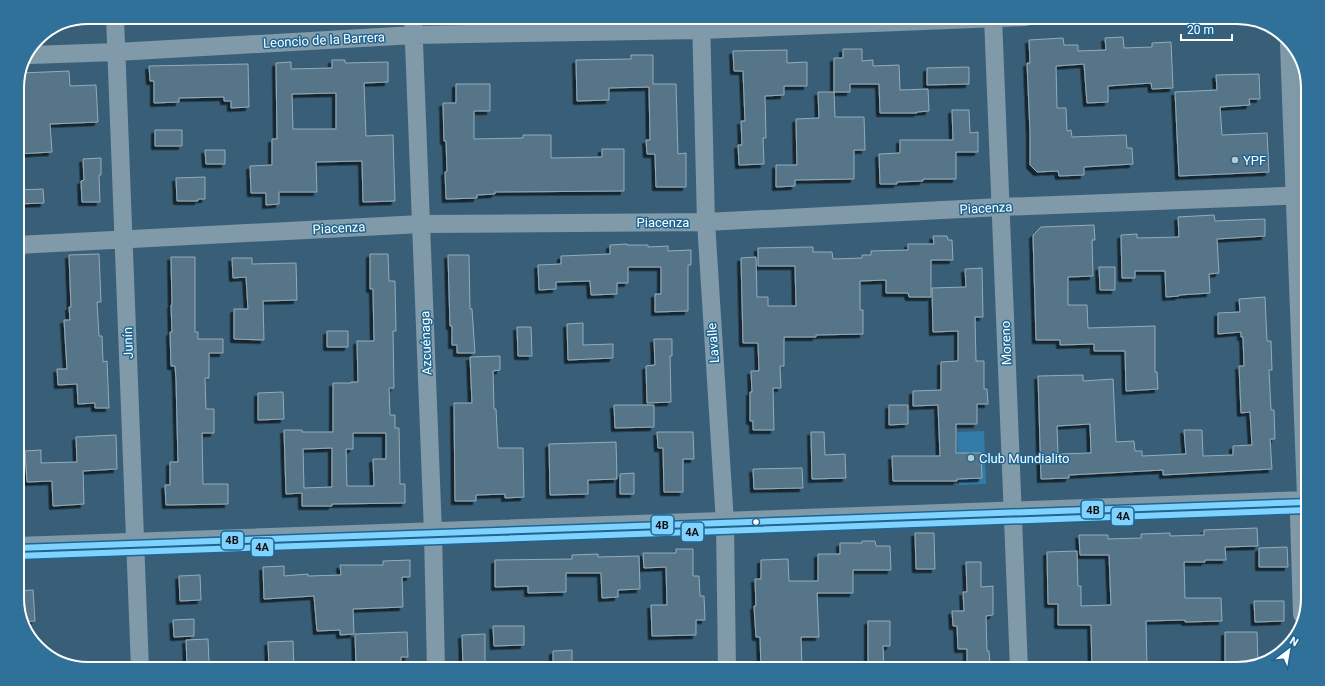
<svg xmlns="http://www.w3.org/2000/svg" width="1325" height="686" font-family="Roboto,sans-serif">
  <defs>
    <filter id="shadow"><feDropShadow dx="-3.5" dy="3.5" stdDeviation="0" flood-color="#0009"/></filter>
  </defs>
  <rect width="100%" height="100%" fill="#385f77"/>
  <!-- green -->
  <path fill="#327ca7" d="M984,431L986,484L959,485L957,432Z"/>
  <!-- building -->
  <path fill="#567588" stroke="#94abb8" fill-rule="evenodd" filter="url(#shadow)" d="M1123,37L1124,48L1152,47V43L1171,42L1173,88L1152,89L1151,83L1108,86V102L1087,103L1084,64L1056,66L1057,108H1066L1067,131L1071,130L1072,137L1126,135L1127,148H1132L1133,164L1084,167V175L1059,176L1058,171L1037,172L1030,165V132L1027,63H1030L1029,40L1063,38L1064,45H1078V51L1106,50L1105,38Z
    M843,49H862V61L873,60V66L899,65L900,90L928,89L929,111L917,112V113H880L879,84H850V92H834L835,117H864L865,150H854V179L795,180V186L776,187V165H797L796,119L819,118L818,92H834V58H843Z
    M787,50V63L807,62V86H784V95L765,96L766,138H763L764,164L739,165L738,145H742L741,121H745L743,71H734L733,51Z
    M631,55H653V84H676L678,154L686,153V187H656L655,154H647L646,140H650L649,87L609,88V100L577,101L576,60L631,59Z
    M332,60H345V63L388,62V82L364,83L366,136L393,135L395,201L363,202L362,161L316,162L317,192H279V204L266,205V193H251L250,166L272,165V139H277L276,63L291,62V69L332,68ZM336,93V129H293L292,94Z
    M248,64L249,107L231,108V101H224V97L179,98V102L154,103V81H150L149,66Z
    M969,67V84L927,85V68Z
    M69,71L70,86L96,85L98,122L50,124L52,152L17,154V83L22,73Z
    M1259,74L1260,99H1249L1250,105L1220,107L1222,135L1267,133L1269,172L1179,176L1175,92L1217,90L1216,75Z
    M456,84H490V111H474V139L523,138V135H551V158L602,157V149H624V191L495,192V194L477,195V198L446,199L445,172L447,171L446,141H444L443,103H456Z
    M952,110H969L970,133L978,132V152H956V179H923V181L897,182V184H880L879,154L900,153V140H953Z
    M155,130H182V146H155Z
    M205,150H225V164H206Z
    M101,158V175H99L100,202H82L81,181L84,180L83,159Z
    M205,177V199H198V201H177L176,178Z
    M43,189L44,203L17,204V190Z
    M1214,215L1215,221L1265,219V236L1217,239L1219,273L1209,274L1210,293L1179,295V296L1166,297L1165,271H1135V278H1122L1121,235L1137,234V238L1179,237L1178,217Z
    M1094,225L1095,240H1092L1093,276L1068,277V305H1087L1088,328L1155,326V372H1157L1158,389L1126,391L1125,351H1094V344L1060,345V340H1036L1033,235L1041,227Z
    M933,236H947L948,240H952L953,260H931V297H909L908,293H886V280L860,281V310H863V334L816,335V337H784V366H780L781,388H773L774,430H753V421H750V392H752L751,371H759L758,343H743L741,258L756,257L757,297H768V306H796L795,266H758V248L813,247V252H832L833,259L862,258V255H871V251L908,250V244H934Z
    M627,244V245H648V247L668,246V251L691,250V265H688V311L655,312V294H661V267H628V283H617V294L591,295L590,281L556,282V289L539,290L538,265L561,264V256L610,254V245Z
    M99,254L101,302H97L99,336H102L103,362L107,361L109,408H95V403L78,404L77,384L58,385L57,369H67L64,320H70L69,307H71L69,255Z
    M370,254H388L389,281H395L396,331H393L394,388H389L390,415H395V428H399L400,484H405V503L332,504V506H302V493L286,494L284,430H302V432H333V383H351V382H358L357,341H374L373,289H370ZM353,433H386V459H373L374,486H347L346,449H353ZM332,448V487L304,488L303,449Z
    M448,255H469L470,309H472L475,353H457V345H452V326H450Z
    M171,257H195V332H198V339H223V353H209V378H205L206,409H214V433H202L203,484H228V504L166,505L165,485H170V462H178L176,379L175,366H171L170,332H172L171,305H172Z
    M232,258H252V264L296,263L297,300L263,301L264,340L234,339V309H248L246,277L233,278Z
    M1099,267H1115V290H1100Z
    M982,268L983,317H975L976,361H984V389H987L988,404H977V424H956V453H981L982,478L957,479V481H893L892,456H940L938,405L913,406V391L941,390V362L958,361V331L933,332L932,288L966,287L965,269Z
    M1265,297L1267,341H1271L1272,370H1269L1271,410H1274L1275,439H1270L1272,469L1163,475V470L1069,475V478L1041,479L1038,376L1083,375V381L1113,379L1116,442L1134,441L1135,451H1142V456L1186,454L1184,430H1202L1203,456L1233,455V446L1252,445L1250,412L1241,413L1239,366H1244L1243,337H1241V332L1218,334V313L1240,312L1239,299ZM1090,424L1091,453L1058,454L1057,426Z
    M583,323V345L613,344V358L568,360L567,324Z
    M517,327H531L532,356H518Z
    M327,331H348V347H327Z
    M654,339H672V356H670L671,402L647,403L646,366L655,365Z
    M500,356V370L493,371L494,409H496L498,448H523L524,497L505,498V494L476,495V501H455L454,403H472L470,357Z
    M283,392L284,419L258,420V393Z
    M614,405H654V427L615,428Z
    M889,405H908V424L889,425Z
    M657,432H693L694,459H683V492H664L663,448H658Z
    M811,432H824L825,455L845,454L846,478L812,479Z
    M116,435L117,469L83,471L84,504L53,506L52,481L27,482L25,451L41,450V463L77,462L76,437Z
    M616,442L617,479L588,480V494L550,495L549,444Z
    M802,468L803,488L754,489L753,469Z
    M634,473V494H620V474Z
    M1257,528L1258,546L1225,547L1226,560H1205V562H1184L1185,598H1221L1222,621L1185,622V620L1146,621L1147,669H1092L1091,625H1058V604H1048L1047,552L1077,551L1078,586H1081V606L1111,605L1109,555H1080L1079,535H1108V539L1141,538V534L1170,533V536L1204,535V530Z
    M915,533H934L935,569H916Z
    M862,541H875L876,546H890L891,570H853V593H817L819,637H801L802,669H761L760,637H756L754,606H756L755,579H761V560L788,559L789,581H818V554H840V543H862Z
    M1287,547L1288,567H1259V548Z
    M676,549H693V576H699L700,596H704L705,620H696V635L652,636L651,605H667L666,567L644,568L643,553H676Z
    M598,554V557L639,556L640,589L618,590V597L602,598L601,573H566V592L528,593V586L495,587V560L572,559V555Z
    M410,560V577H402L403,607L353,609L354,634L340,635V630L317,631L314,596L264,599L263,567L284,566V576L308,574V576L341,575L340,565H383V561Z
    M966,562H981V587L993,586V615L986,616L987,651H989L990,666H967V649H958L957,626H953L952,611H964L963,592H967Z
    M200,575L201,600L180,601L179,576Z
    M33,590L35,621L23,622L17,603V591Z
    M1254,601H1284V621L1255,622Z
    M194,619V636L174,637L173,620Z
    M868,621H890V646H883L884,669H868Z
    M493,626H524V645L494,646Z
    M407,632L408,657H401V669H369V664H356L355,634Z
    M1225,632H1257L1258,663L1237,669H1225Z
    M485,634V665L463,666L462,635Z
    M208,639L209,662L187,663L186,640Z
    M293,641L294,669H269L268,642Z
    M572,650V665H553V651Z"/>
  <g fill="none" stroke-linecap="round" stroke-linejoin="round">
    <!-- minor -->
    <path stroke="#809aaa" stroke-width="18" d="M115,17L140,669
      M413,17L433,533L436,669
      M701,17L706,222L725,523L727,669
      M993,17L1019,669
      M30,55L117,52L414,35L701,30L1026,17
      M17,245L421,224L706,222L1001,207L1308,195"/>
    <!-- major -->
    <path stroke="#7f99a9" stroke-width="22" d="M1291,44L1308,497
      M17,548L1308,502
      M1304,614L1301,516L1308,502"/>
    <!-- bus-1 casing -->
    <g stroke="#1e6591" stroke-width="9">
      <path id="bus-1" d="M17,548L1308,502"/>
    </g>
    <!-- bus-2 casing -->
    <g stroke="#1e6591" stroke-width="9">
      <path id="bus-2" d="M17,556L1308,510"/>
    </g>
    <!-- bus-1 -->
    <use href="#bus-1" stroke="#80d3ff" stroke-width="6"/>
    <!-- bus-2 -->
    <use href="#bus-2" stroke="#80d3ff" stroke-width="6"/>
  </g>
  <!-- markers -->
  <g fill="#b9c7cf" stroke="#1e6591" stroke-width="1.5">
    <circle cx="1235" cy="160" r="4"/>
    <circle cx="971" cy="458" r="4"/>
  </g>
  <circle fill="#fff" stroke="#1e6591" stroke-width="1.5" cx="756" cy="522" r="3.5"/>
  <g text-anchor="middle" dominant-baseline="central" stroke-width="3" stroke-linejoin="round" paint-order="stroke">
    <!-- street labels -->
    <g font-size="13" fill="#fff" stroke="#1e6591">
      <text transform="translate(324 40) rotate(-3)">Leoncio de la Barrera</text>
      <text transform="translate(986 208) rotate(-3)">Piacenza</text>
      <text x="663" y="222">Piacenza</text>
      <text transform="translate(339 228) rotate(-3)">Piacenza</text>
      <text transform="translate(128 343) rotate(-92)">Junín</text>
      <text transform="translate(426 343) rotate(-92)">Azcuénaga</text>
      <text transform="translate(713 343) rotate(-94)">Lavalle</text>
      <text transform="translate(1006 343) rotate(-92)">Moreno</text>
    </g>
    <!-- poi labels -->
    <g font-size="13" fill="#fff" stroke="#1e6591" text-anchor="start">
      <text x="1243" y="160">YPF</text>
      <text x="979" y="458">Club Mundialito</text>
    </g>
  </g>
  <!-- crop -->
  <path d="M0 0H1325V686H0ZM88 24H1237A64 64 0 0 1 1301 88V598A64 64 0 0 1 1237 662H88A64 64 0 0 1 24 598V88A64 64 0 0 1 88 24Z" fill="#30719a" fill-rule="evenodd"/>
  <path fill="none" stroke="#fff" stroke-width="2" d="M88 24H1237A64 64 0 0 1 1301 88V598A64 64 0 0 1 1237 662H88A64 64 0 0 1 24 598V88A64 64 0 0 1 88 24Z"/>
  <g stroke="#1e6591" stroke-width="1.5">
    <rect x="1081" y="500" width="23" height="19" rx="4" fill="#80d3ff"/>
    <rect x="1111" y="507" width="23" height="19" rx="4" fill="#80d3ff"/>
    <rect x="651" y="515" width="23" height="20" rx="4" fill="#80d3ff"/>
    <rect x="681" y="522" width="23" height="20" rx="4" fill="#80d3ff"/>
    <rect x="221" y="531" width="23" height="19" rx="4" fill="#80d3ff"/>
    <rect x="251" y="538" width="23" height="19" rx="4" fill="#80d3ff"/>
  </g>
  <g font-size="11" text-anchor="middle" font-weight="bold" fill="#111">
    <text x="1093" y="514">4B</text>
    <text x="1123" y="520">4A</text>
    <text x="662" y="529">4B</text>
    <text x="692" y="536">4A</text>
    <text x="232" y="544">4B</text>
    <text x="262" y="551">4A</text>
  </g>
  <!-- north arrow -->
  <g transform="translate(1289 650) rotate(31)" stroke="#1e6591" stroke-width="3" paint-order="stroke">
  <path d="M0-3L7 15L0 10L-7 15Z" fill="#ffffff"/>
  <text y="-6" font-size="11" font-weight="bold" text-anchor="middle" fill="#ffffff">N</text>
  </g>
  <!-- scale -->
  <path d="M1181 34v6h51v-6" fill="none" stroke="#ffffff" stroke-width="2"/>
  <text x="1187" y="34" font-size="12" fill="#ffffff" stroke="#1e6591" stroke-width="3" paint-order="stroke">20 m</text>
</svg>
